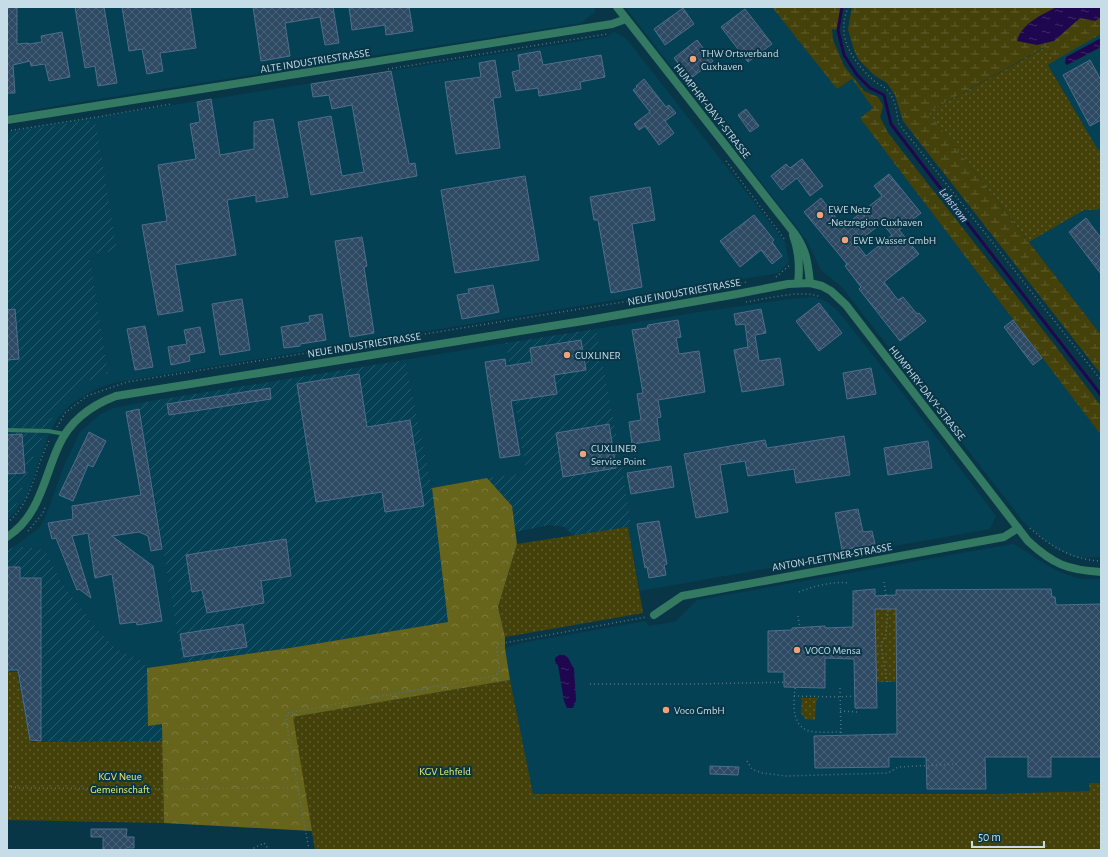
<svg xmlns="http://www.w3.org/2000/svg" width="1108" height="857" font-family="'Alegreya Sans',sans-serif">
  <defs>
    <pattern id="industrial-furrows" width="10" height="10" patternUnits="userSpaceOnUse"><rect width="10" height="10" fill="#054155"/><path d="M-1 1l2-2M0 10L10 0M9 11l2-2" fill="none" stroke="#285c6d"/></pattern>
    <pattern id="green-dots" width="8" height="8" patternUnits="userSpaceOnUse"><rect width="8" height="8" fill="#44420a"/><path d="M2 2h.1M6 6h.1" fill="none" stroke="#5e5d2e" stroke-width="1.8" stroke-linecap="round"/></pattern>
    <pattern id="forest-crowns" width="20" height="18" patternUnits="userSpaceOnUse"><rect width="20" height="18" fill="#67651c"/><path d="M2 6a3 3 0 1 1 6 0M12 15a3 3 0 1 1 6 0" fill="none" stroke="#7b7a3d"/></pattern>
    <pattern id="wetland-marsh" width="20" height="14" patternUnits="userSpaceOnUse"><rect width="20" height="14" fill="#44420a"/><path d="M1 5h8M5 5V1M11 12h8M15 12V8" fill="none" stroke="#5e5d2e"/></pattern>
    <pattern id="water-ripples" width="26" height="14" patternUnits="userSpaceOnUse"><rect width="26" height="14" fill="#1e074e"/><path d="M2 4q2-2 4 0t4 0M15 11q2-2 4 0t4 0" fill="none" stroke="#3d2b68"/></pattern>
    <pattern id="building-cross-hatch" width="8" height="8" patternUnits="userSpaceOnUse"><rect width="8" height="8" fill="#2d4963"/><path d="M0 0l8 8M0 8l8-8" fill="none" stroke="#4a6379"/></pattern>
  </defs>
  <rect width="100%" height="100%" fill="#093647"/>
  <!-- built -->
  <path fill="#054155" d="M7,7H594L595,12L581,23L61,105L7,115Z
    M625,7H772L837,89L852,79L873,108L860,118L1101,435V557L1077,558L1057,549L1038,535L1022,520L843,288L821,270L807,241Z
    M614,32L624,37L629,42L785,242L789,262L778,273L113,383L94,390L71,404L56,420L48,437L26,497L15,512L7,520V131L606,37Z
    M1101,34V149L1098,150L1048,64Z
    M1101,208V335L1029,242L1084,210H1097Z
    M813,297L821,299L827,302L839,312L911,404L996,516L990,529L640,591L628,527H631L596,329L700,312L782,300Z
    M506,343L526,473L487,478L432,488L405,360Z
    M139,403L182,663L147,668L139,659L116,649L98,630L73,598L40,549L15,546L39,528L45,518L64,466L80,432L101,414L113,408Z
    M1013,544L1021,548L1038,560L1059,572L1080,579H1101V783H1090V791L994,794H533L510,680L505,648L522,643L646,621L648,626L675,622L697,600Z"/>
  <!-- industrial -->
  <path fill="url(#industrial-furrows)" d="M85,121H92L96,125L117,251L89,254L108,373L78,385L55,412L35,452L16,505L7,513V133Z
    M596,329L622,466L631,527L573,536L565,527L549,525L515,532L512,506L487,478L526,473L506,343Z
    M405,360L432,488L448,622L290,648L182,663L139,403Z
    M15,546L40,549L47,554L59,578L73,598L98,630L116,649L139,659L147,668L148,725L162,724L163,741L29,742L17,672H7V551Z"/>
  <!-- green -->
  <path fill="url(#green-dots)" d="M1046,47L1054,61L1048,65L1098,150L1101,149V208L1097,210H1084L1029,242L928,112Z
    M628,527L643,613L505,637L498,607L517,544Z
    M875,609H896V682H876Z
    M7,672H17L30,742L163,741L164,823L7,820Z
    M510,680L533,794H994L1090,791L1089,783H1101V850H315L292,717Z
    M802,698H818L816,702L815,720L805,719L801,713Z"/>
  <!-- forest -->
  <path fill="url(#forest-crowns)" d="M487,478L512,506L517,544L498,607L505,637V648L510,680L293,717L312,831L164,823L162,724L148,726L147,668L290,648L448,622L432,488Z"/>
  <!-- wetland -->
  <path fill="url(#wetland-marsh)" d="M772,7H842L838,30L832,29L833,40L844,66L864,91L878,97L883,106L880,117L888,133L1050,339L1101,406V435L860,118L873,108L852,79L837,89Z
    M852,7H1101V34L1054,61L1045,47L928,112L1101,335V374L903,121L895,95L887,83L874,75L859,60L854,50L848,29Z"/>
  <!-- water -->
  <path fill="url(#water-ripples)" d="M1057,7H1101V17L1095,21L1080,18L1054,41L1037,45L1017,41C1021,24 1043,14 1057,7Z
    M1101,38V47L1067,65L1065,63L1066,57Z
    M559,655H565C571,660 570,664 574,668L576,700L573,708H567L564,701L558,665L555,663V658Z"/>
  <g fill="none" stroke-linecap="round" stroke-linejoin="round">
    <!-- stream -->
    <path stroke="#1e074e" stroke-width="3" d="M842,7L838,30L844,55L857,75L870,88L884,95L891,124L924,167L1101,395"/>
  </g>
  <!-- building -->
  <path fill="url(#building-cross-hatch)" stroke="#516e89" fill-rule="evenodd" d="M7,7H17V44L28,43L29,44L42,42L41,36L62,32L70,77L49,81L45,64L31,66L30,61L13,65L15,93H7Z
    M75,7H104L117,83L98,86L95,66L85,68Z
    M122,7H190L196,48L160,53L163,71L147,74L142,49L129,51Z
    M253,7H333L339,43L325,45L320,17L285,23L290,56L261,61Z
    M349,7H409L413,31L386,35L385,25L352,30Z
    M683,8L694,24L665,45L654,29Z
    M745,9L772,44L748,62L721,27Z
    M697,40L713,61L690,79L674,58Z
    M540,51L543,65L601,55L605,77L580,82L581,89L539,96L538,88L516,91L512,72L520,70L518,55Z
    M495,60L501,97L493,98L500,148L456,154L445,82L481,77L479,63Z
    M1090,60L1101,80V120L1090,126L1063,75Z
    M391,71L409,164L415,163L417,176L311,195L298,122L331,116L342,176L364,172L352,105L332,109L329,95L313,97L311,84Z
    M644,79L666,107L669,105L676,113L665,121L674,133L659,145L645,126L639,130L634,124L650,112L633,90L637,87L636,86Z
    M211,99L220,155L254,149V122L273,119L288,197L256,202V195L227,200L236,255L175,265L183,311L158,315L142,225L167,221L158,165L196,159L190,124L200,122L197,102Z
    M746,109L759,126L750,132L738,115Z
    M802,159L823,186L810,196L797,178L782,190L771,176L786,164L790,168Z
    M889,174L921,213L899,230L919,254L884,282L898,300L903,297L917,314L919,313L926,321L900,341L859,289L861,287L845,266L847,264L804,212L821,198L843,227L882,196L874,186ZM882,223L892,235L866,256L856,243Z
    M525,176L539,260L455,273L441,190Z
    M650,187L655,220L632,224L642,287L611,293L598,220H594L590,197Z
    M754,215L774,240L772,242L782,256L772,264L761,250L740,267L720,241Z
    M1086,218L1101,238V274L1069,232Z
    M362,237L367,266L364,267L374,333L350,337L335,241Z
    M493,285L499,312L462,319L457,295L469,293L468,289Z
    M242,299L250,350L220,355L212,304Z
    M819,303L842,333L819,351L796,321Z
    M15,309L19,359L7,360V310Z
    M761,309L766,333L755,335L759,361L780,358L784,385L742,392L734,350L748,347L745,324L736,325L734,314Z
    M322,314L326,340L300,344V346L284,348L281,327L310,322L309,316Z
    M678,320L681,337L676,338L679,354L699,351L705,392L658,400L661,417L657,418L660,440L632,444L629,422L641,420L637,394L643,393L632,330L647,328L648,325Z
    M1013,320L1042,358L1033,365L1004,327Z
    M145,326L153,367L135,370L127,329Z
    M200,327L205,352L189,355L190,361L171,365L168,347L187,344L184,330Z
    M581,340L586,370L554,375L557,394L511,401L520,455L500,458L485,362L505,359L506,366L532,362L530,348Z
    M871,368L876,394L847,399L843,373Z
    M359,374L367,427L410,420L424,506L385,512L382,492L316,502L297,384Z
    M270,388L271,399L169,415L167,404Z
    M139,409L162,549L151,551L148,536L139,532L112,536L153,566L162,621L137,625L136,622L120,624L112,574L95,578L88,533L72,536L91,598L79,589L77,590L56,538L52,539L48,523L73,519L72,506L141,495L126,412Z
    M609,424L616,468L563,477L556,433Z
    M89,432L106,441L93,467L88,465L73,501L59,495Z
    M22,434L25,473L7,474V435Z
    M844,436L850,475L796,483L794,469L748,476L745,461L720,465L728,512L696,518L684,454L765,440L767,448Z
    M928,441L932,468L888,475L884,448Z
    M671,466L674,487L631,494L627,473Z
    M858,509L863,532L872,531L875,544L842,550L835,513Z
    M659,521L667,564L664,565L666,575L649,578L647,567L645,568L637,524Z
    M286,539L291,576L261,581L264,603L207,613L202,590L192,592L186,555Z
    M7,567H20V578H41V741L30,740L18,670H7Z
    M875,589V596L896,595V590L1051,589L1052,597H1055L1056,605L1101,604V757H1051V777H1028V757H985L986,789H927L926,757H889V767L815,768L814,736L897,734L896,609H875L877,708H855L854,659L825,658V688L784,687V672H768V631L792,630V628L825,626V628L853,627V591Z
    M243,624L247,647L184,657L180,634Z
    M710,766L739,767L738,775L710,774Z
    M91,829H127L126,837H134V848H126V850H103V837H91Z"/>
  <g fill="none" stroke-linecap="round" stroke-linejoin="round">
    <!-- path -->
    <path stroke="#507583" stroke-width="1.5" stroke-dasharray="1 3" stroke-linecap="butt" d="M848,7C846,13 844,19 844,25C842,46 858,66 872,79C880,87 885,84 892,97C896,103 897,117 899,124L1101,380
      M388,69L607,34
      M7,131L97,117L171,104
      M726,161L785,240
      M776,277L790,265
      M746,302C768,299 800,289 821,297
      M57,427L65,413L87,396L127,382L747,282
      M7,523C33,502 35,466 50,439
      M1030,528C1051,547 1073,560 1101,561
      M28,531L43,513L45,507
      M884,582L886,595
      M799,592C814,586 833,581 849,583
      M798,616L800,628
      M887,682L881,645L886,634L888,609
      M590,684H692L796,682C794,697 789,725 809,731C818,733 831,732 841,732
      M840,688L841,735
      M794,696L840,697L854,696
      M840,711L857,712V708
      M747,761L752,769L762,773L786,776L888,773L898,767L957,764
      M7,786L19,788L164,789L298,788
      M250,850L264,843L269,850
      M309,850L286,722L287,713L493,676L499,673C500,664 496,655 497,646L499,644L646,617"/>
    <!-- service -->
    <path stroke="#347961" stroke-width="4" d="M7,430L48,431L65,434"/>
    <!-- minor -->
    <path stroke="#347961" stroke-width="8" d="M617,7L795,234C807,251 808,264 810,283
      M7,120L612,24L626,19
      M793,235C799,251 800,266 798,283
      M654,615L682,596L1004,537L1018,528"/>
    <!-- tertiary -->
    <path stroke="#347961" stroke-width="8" d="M7,537C40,516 44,477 59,445C70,421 92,405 116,396L589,320L737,294L788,284L810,283L822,286L831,291L846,305L1028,541C1053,564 1067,570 1101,572"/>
  </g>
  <!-- markers -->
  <g fill="#f0a27a" stroke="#093647" stroke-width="1.5">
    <circle cx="693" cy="59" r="4"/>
    <circle cx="820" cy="215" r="4"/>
    <circle cx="845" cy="240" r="4"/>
    <circle cx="567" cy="355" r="4"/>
    <circle cx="583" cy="454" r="4"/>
    <circle cx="797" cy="650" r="4"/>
    <circle cx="666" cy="710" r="4"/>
  </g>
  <g text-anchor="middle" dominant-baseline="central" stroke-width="4" stroke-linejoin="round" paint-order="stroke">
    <!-- poi labels -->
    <g font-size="11" fill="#c6dce7" stroke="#093647" text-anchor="start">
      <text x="701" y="53">THW Ortsverband<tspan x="701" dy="13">Cuxhaven</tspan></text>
      <text x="828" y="209">EWE Netz<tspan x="828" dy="13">-Netzregion Cuxhaven</tspan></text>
      <text x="853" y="240">EWE Wasser GmbH</text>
      <text x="575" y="355">CUXLINER</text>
      <text x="591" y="448">CUXLINER<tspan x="591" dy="13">Service Point</tspan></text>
      <text x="805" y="650">VOCO Mensa</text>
      <text x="674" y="710">Voco GmbH</text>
    </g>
    <!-- street labels -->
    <g font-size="11" fill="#c6dce7" stroke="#093647">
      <text transform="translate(315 61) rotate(-9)">ALTE INDUSTRIESTRASSE</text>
      <text transform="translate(712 111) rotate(52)">HUMPHRY-DAVY-STRASSE</text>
      <text transform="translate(684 292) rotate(-10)">NEUE INDUSTRIESTRASSE</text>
      <text transform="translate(364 345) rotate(-9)">NEUE INDUSTRIESTRASSE</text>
      <text transform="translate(927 393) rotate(52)">HUMPHRY-DAVY-STRASSE</text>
      <text transform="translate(832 557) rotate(-10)">ANTON-FLETTNER-STRASSE</text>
    </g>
    <!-- park labels -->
    <g font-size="11" fill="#edea6e" stroke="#093647">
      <text x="445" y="771">KGV Lehfeld</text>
      <text x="120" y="776">KGV Neue<tspan x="120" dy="13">Gemeinschaft</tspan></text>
    </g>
    <!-- water labels -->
    <g font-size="12" font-style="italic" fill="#cecbf5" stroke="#093647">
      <text transform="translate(954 205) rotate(52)">Lehstrom</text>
    </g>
  </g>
  <!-- border -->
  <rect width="1108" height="857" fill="none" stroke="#c6dce7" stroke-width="16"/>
  <!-- scale -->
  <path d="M972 841v6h72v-6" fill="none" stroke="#c6dce7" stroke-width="2"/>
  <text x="978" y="841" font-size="12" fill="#c6dce7" stroke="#093647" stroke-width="3" paint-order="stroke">50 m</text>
</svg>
